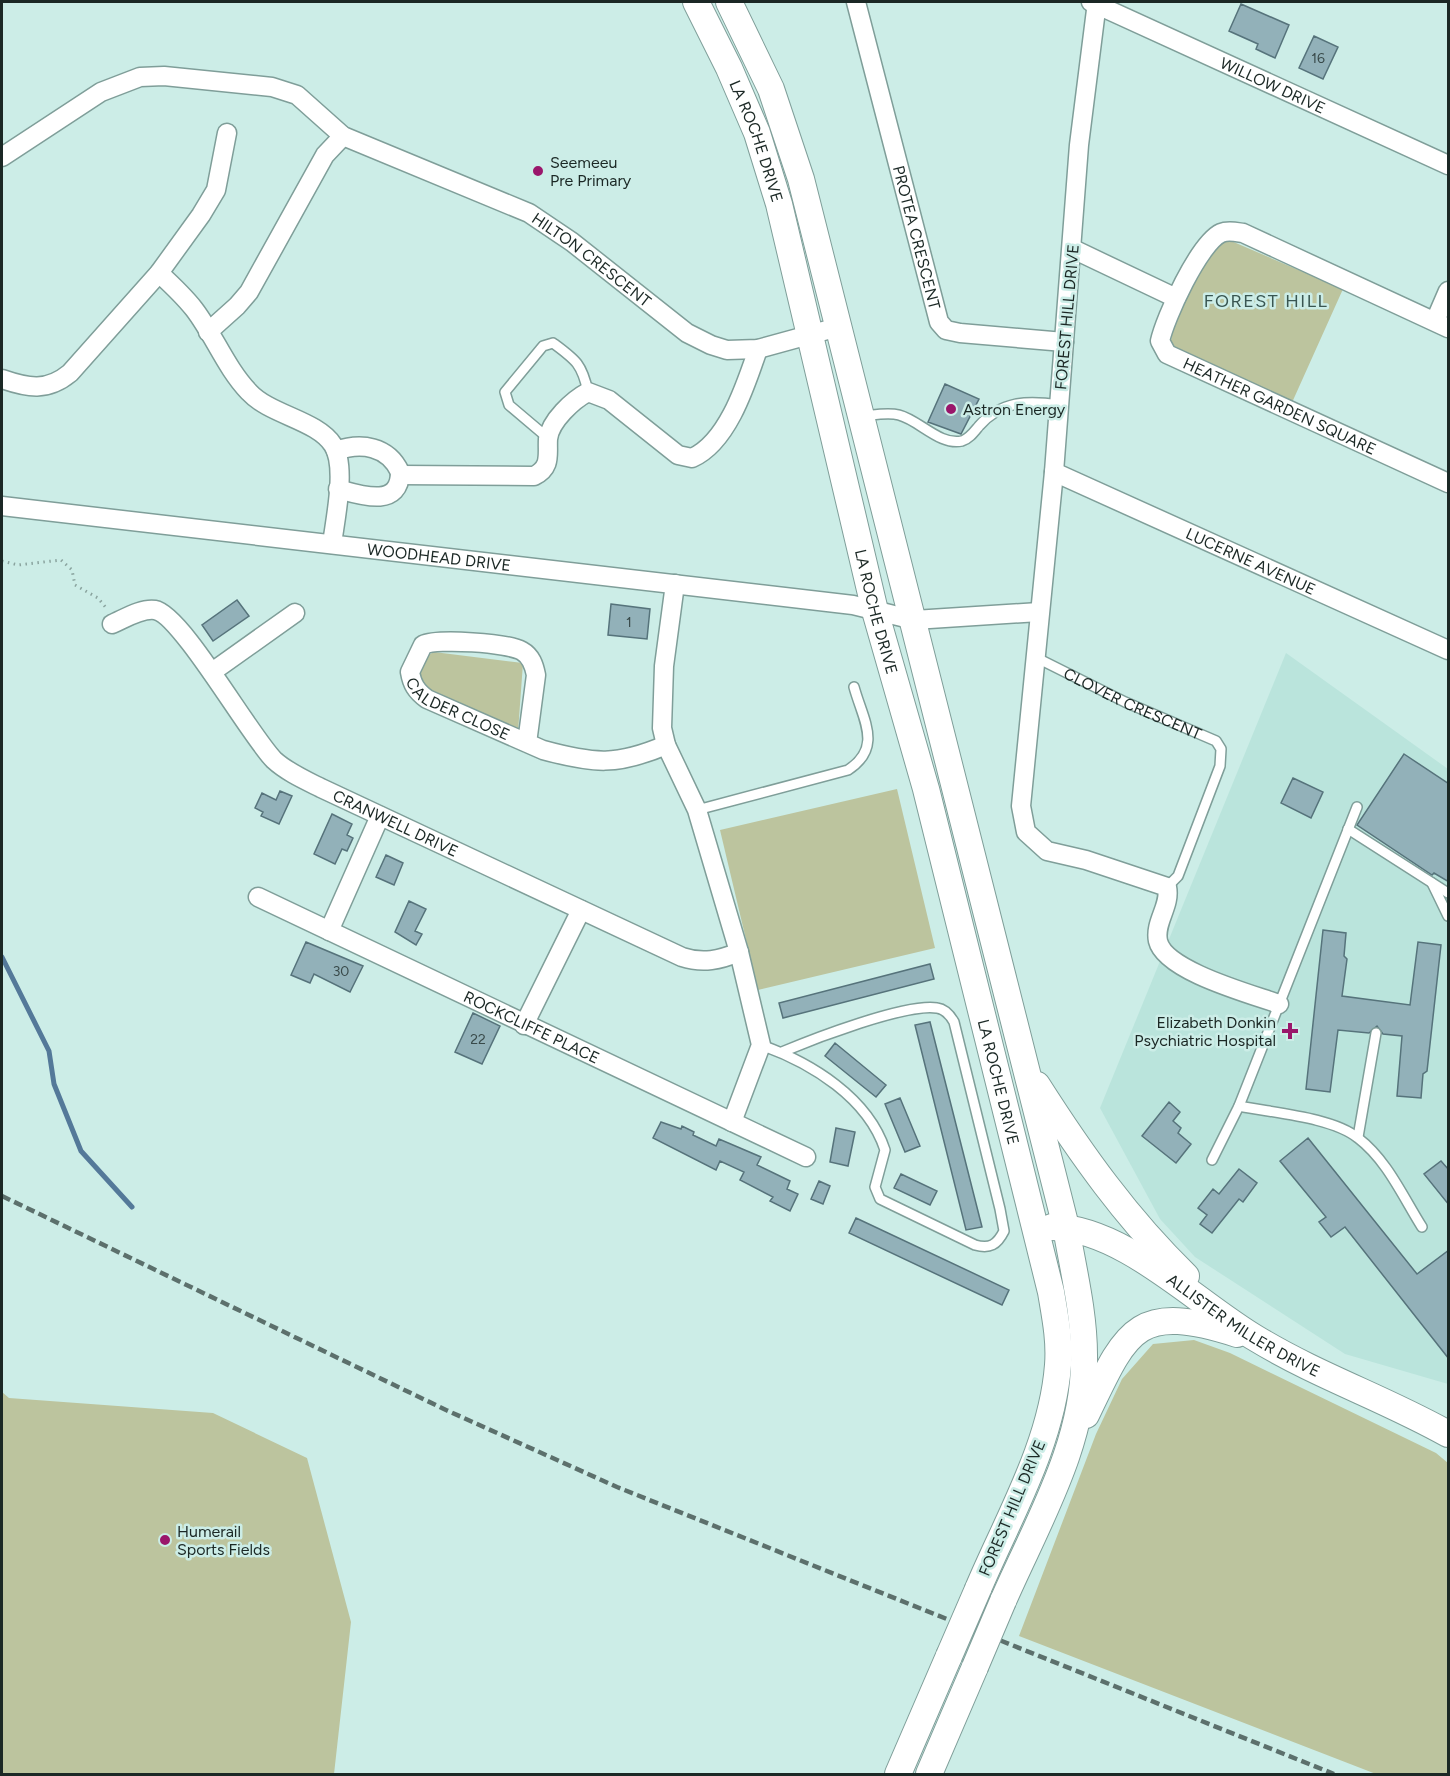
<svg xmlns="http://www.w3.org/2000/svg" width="1450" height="1776" font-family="Figtree,sans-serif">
  <rect width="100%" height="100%" fill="#ccede7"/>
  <!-- built -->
  <path fill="#bae4dc" d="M1286,653L1448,769V1384L1345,1354L1195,1257L1160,1219L1100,1108Z"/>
  <!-- green -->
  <path fill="#bcc49e" d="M1222,237L1343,289L1290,407L1169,350L1179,301Z
    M434,652L523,663L518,732L419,687L422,658Z
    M897,789L935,948L758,990L720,830Z
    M1194,1340L1230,1353L1436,1453L1448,1463V1774H1376L1019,1636L1096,1434L1122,1379L1153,1344Z
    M2,1392L9,1398L213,1413L307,1458L351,1622L334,1774H2Z"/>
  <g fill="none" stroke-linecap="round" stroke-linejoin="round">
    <!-- stream -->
    <path stroke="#547999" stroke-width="5" d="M2,957L49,1051L54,1084L81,1151L132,1207"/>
  </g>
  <!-- building -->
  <path fill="#92b1b9" stroke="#56737b" stroke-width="1.5" d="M1241,4L1289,25L1275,58L1256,49L1258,44L1229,31Z
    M1314,36L1338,47L1323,79L1299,68Z
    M945,384L979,399L961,434L928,422Z
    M237,600L249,616L213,641L202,625Z
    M611,604L650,609L647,639L608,635Z
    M1404,754L1449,784V882L1434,873L1432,875L1357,825Z
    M1293,778L1323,792L1311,818L1281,803Z
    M280,791L292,796L279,824L261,816L263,812L255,808L262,793L276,800Z
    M332,814L352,824L347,835L353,838L347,851L342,849L335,864L314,854Z
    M386,855L403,863L394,885L376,877Z
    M409,901L426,909L415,931L422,934L416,945L395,932Z
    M1323,930L1346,933L1344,956L1347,959L1342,996L1410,1005L1418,942L1441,945L1427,1071L1423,1074L1421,1098L1397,1096L1402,1036L1383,1034L1377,1026L1369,1033L1338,1030L1330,1092L1306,1089Z
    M306,942L363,966L350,992L314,974L310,983L291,975Z
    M930,964L934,979L783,1018L779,1003Z
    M473,1013L500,1026L482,1064L455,1052Z
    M930,1022L982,1227L966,1230L915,1025Z
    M835,1043L886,1085L876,1097L825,1056Z
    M900,1098L920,1146L905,1152L885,1104Z
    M1169,1102L1180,1112L1173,1121L1181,1128L1178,1133L1191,1144L1176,1163L1142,1136Z
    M661,1122L681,1129L682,1126L694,1132L693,1135L716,1146L719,1139L761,1157L757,1165L790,1181L787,1189L798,1194L790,1211L770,1201L773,1197L740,1180L744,1172L720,1161L716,1170L653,1138Z
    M836,1128L855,1132L848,1166L830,1162Z
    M1308,1138L1417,1274L1449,1250V1359L1345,1227L1331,1237L1319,1222L1326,1217L1280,1161Z
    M1441,1161L1449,1170V1205L1424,1174Z
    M1239,1169L1257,1183L1243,1202L1239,1199L1212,1233L1200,1224L1207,1215L1198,1208L1213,1189L1219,1194Z
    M901,1174L937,1191L930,1205L894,1188Z
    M819,1181L830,1186L823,1204L811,1199Z
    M856,1218L1009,1290L1002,1305L849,1233Z"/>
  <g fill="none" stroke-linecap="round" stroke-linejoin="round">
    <!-- lane casing -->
    <g stroke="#7f9e99" stroke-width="12">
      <g id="lane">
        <path d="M863,416C874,415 888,412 899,415C919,420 940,446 962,441C969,439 974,432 979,426C1001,401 1027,400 1059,405"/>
        <path d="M548,438L509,405L505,392L543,346L553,343C576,360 582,364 588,392"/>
        <path id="s1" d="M1037,658L1125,702L1216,741L1221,749L1220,766L1178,876L1167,887"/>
        <path d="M697,810L848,770C883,747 863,720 854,687"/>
        <path d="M1348,829L1448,893"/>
        <path d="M1432,883L1448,916"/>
        <path d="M761,1045C812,1063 868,1098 885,1150L875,1187L880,1199L975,1245C990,1249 997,1245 1004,1231L1000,1209L954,1022C950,1015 945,1009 937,1008C906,1003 813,1039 782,1052"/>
        <path d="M1239,1106C1273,1113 1332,1117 1358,1138C1387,1160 1403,1197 1422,1227"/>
        <path d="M1358,1137L1376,1033"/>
        <path d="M1212,1160L1239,1106L1357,807"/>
      </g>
    </g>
    <!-- street casing -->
    <g stroke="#7f9e99" stroke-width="21">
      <g id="street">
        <path id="s2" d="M856,2L939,322L946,330L960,333L1064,342"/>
        <path id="s3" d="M1091,2L1448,165"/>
        <path d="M1097,2L1079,145L1054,472L1021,806L1026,832L1047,851L1086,860L1167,887C1171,906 1154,922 1158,941C1165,971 1251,994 1279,1004"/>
        <path id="s4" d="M2,157L101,92L140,77L164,76L272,87L297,95L343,136L529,213L572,242L687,333L711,345L727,350L758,349L838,327"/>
        <path d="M1073,249L1176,298"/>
        <path d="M159,273C171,284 183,295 194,309C214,335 226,368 249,392C270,415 317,420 333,445C347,466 335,520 332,544"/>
        <path d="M1435,321L1448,291"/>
        <path id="s5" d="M1448,328L1243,233C1236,232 1228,230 1221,233C1199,243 1165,318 1160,341L1167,354L1448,483"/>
        <path d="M208,332L237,306L249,292L325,155L343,136"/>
        <path d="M2,379C28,388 47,392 70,373L159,273L201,215L216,190L227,133"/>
        <path d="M336,451C361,442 388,446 400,472C400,509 360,495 338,489"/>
        <path id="s6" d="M1054,472L1448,650"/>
        <path d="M400,475L534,476C552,467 547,454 548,439C550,421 573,400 588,392L609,400L678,455L692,458C728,442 746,384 758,349"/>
        <path id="s7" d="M2,506L853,605L914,620L1039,612"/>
        <path d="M675,584L664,666L662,728L666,745L697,810L739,952L761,1045L732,1122"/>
        <path id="s8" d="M112,624C124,619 141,608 155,610C181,614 250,736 274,760C287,772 305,780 321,788L682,957C703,964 720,960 739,952"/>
        <path d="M212,672L295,613"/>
        <path id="s9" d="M527,743L536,675C534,665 531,656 522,651C508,643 437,638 423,645L410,672C412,684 416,691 427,699L543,750C594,764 617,766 666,745"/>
        <path id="s10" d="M258,897L806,1157"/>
        <path d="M329,931L380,816"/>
        <path d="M524,1025L581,910"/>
      </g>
    </g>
    <!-- secondary casing -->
    <g stroke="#7f9e99" stroke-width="28">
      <g id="secondary">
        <path id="s11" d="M696,2L729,68L757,133L779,204L875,611L926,789L1051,1292C1055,1316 1060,1340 1058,1365C1052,1444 1008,1518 978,1589"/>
        <path d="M729,2L771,89L801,179L1066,1227C1073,1269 1084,1312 1084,1355C1086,1442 1037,1523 1003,1601"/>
        <path d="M1037,1085C1081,1154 1127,1219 1186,1276"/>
        <path id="s12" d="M1052,1227C1124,1228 1197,1304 1257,1339C1318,1376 1386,1399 1448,1434"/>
        <path d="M1086,1415C1127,1329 1136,1302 1237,1334"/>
        <path d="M898,1774L949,1656"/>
        <path d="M929,1774L975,1667"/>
      </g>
    </g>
    <!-- path -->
    <path stroke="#8aa49f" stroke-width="3" stroke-dasharray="1.5 4.5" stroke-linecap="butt" d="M2,561L18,565L61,560L72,570L75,585L98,598L107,609"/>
    <!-- lane -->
    <use href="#lane" stroke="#fff" stroke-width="9"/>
    <!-- street -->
    <use href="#street" stroke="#fff" stroke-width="18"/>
    <!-- secondary -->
    <use href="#secondary" stroke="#fff" stroke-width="26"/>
    <!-- rail -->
    <path stroke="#5c706c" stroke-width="4.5" stroke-dasharray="9 4.5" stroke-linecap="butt" d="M2,1196L446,1410L617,1487L1334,1774"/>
    <!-- secondary-bridge casing -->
    <g stroke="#7f9e99" stroke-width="28" stroke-linecap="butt">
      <path id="secondary-bridge" d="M949,1656L978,1589
        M975,1667L1003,1601"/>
    </g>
    <!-- secondary-bridge -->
    <use href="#secondary-bridge" stroke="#fff" stroke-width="26"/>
  </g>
  <!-- markers -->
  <g fill="#9a166b" stroke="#ccede7" stroke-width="2">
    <circle cx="538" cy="171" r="6"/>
    <circle cx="951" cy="409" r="6"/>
    <path d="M1287 1022h6v6h6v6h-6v6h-6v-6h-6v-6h6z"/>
    <circle cx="165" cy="1540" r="6"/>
  </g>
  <g text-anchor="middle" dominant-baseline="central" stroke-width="5" stroke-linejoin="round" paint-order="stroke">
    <!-- number labels -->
    <g font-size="14" fill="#394a4a">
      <text x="1318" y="58">16</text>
      <text x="629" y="622">1</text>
      <text x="341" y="971">30</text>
      <text x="478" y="1039">22</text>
    </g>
    <!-- street labels -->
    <g font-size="16" fill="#1b2825" stroke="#ccede7">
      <text stroke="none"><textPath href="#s3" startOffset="200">WILLOW DRIVE</textPath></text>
      <text stroke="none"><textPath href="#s11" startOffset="152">LA ROCHE DRIVE</textPath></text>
      <text stroke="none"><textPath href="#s2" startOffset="243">PROTEA CRESCENT</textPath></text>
      <text stroke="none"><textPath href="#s4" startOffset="660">HILTON CRESCENT</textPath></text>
      <text transform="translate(1067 317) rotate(-85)">FOREST HILL DRIVE</text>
      <text stroke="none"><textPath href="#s5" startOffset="513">HEATHER GARDEN SQUARE</textPath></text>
      <text stroke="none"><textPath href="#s7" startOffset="440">WOODHEAD DRIVE</textPath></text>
      <text stroke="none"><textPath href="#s6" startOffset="216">LUCERNE AVENUE</textPath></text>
      <text stroke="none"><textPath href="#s11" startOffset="638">LA ROCHE DRIVE</textPath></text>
      <text stroke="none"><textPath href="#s1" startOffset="106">CLOVER CRESCENT</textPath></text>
      <text stroke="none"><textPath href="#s9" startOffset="292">CALDER CLOSE</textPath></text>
      <text stroke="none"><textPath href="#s8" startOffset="376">CRANWELL DRIVE</textPath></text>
      <text stroke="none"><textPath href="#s10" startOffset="303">ROCKCLIFFE PLACE</textPath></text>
      <text stroke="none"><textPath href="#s11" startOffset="1124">LA ROCHE DRIVE</textPath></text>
      <text stroke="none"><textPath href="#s12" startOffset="218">ALLISTER MILLER DRIVE</textPath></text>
      <text transform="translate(1012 1508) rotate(-67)">FOREST HILL DRIVE</text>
    </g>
    <!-- poi labels -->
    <g font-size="16" fill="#1b2825" stroke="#ccede7" text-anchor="start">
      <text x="550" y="162">Seemeeu<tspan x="550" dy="18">Pre Primary</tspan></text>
      <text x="963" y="409">Astron Energy</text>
      <text x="1276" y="1022" text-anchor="end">Elizabeth Donkin<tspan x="1276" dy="18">Psychiatric Hospital</tspan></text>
      <text x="177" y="1531">Humerail<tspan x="177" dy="18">Sports Fields</tspan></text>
    </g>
    <!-- neighbourhood labels -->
    <g font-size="18" letter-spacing="1.5" fill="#395651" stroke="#ccede7">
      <text x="1266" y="301">FOREST HILL</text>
    </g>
  </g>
  <!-- border -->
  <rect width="1450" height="1776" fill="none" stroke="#1b2825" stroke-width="6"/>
</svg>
